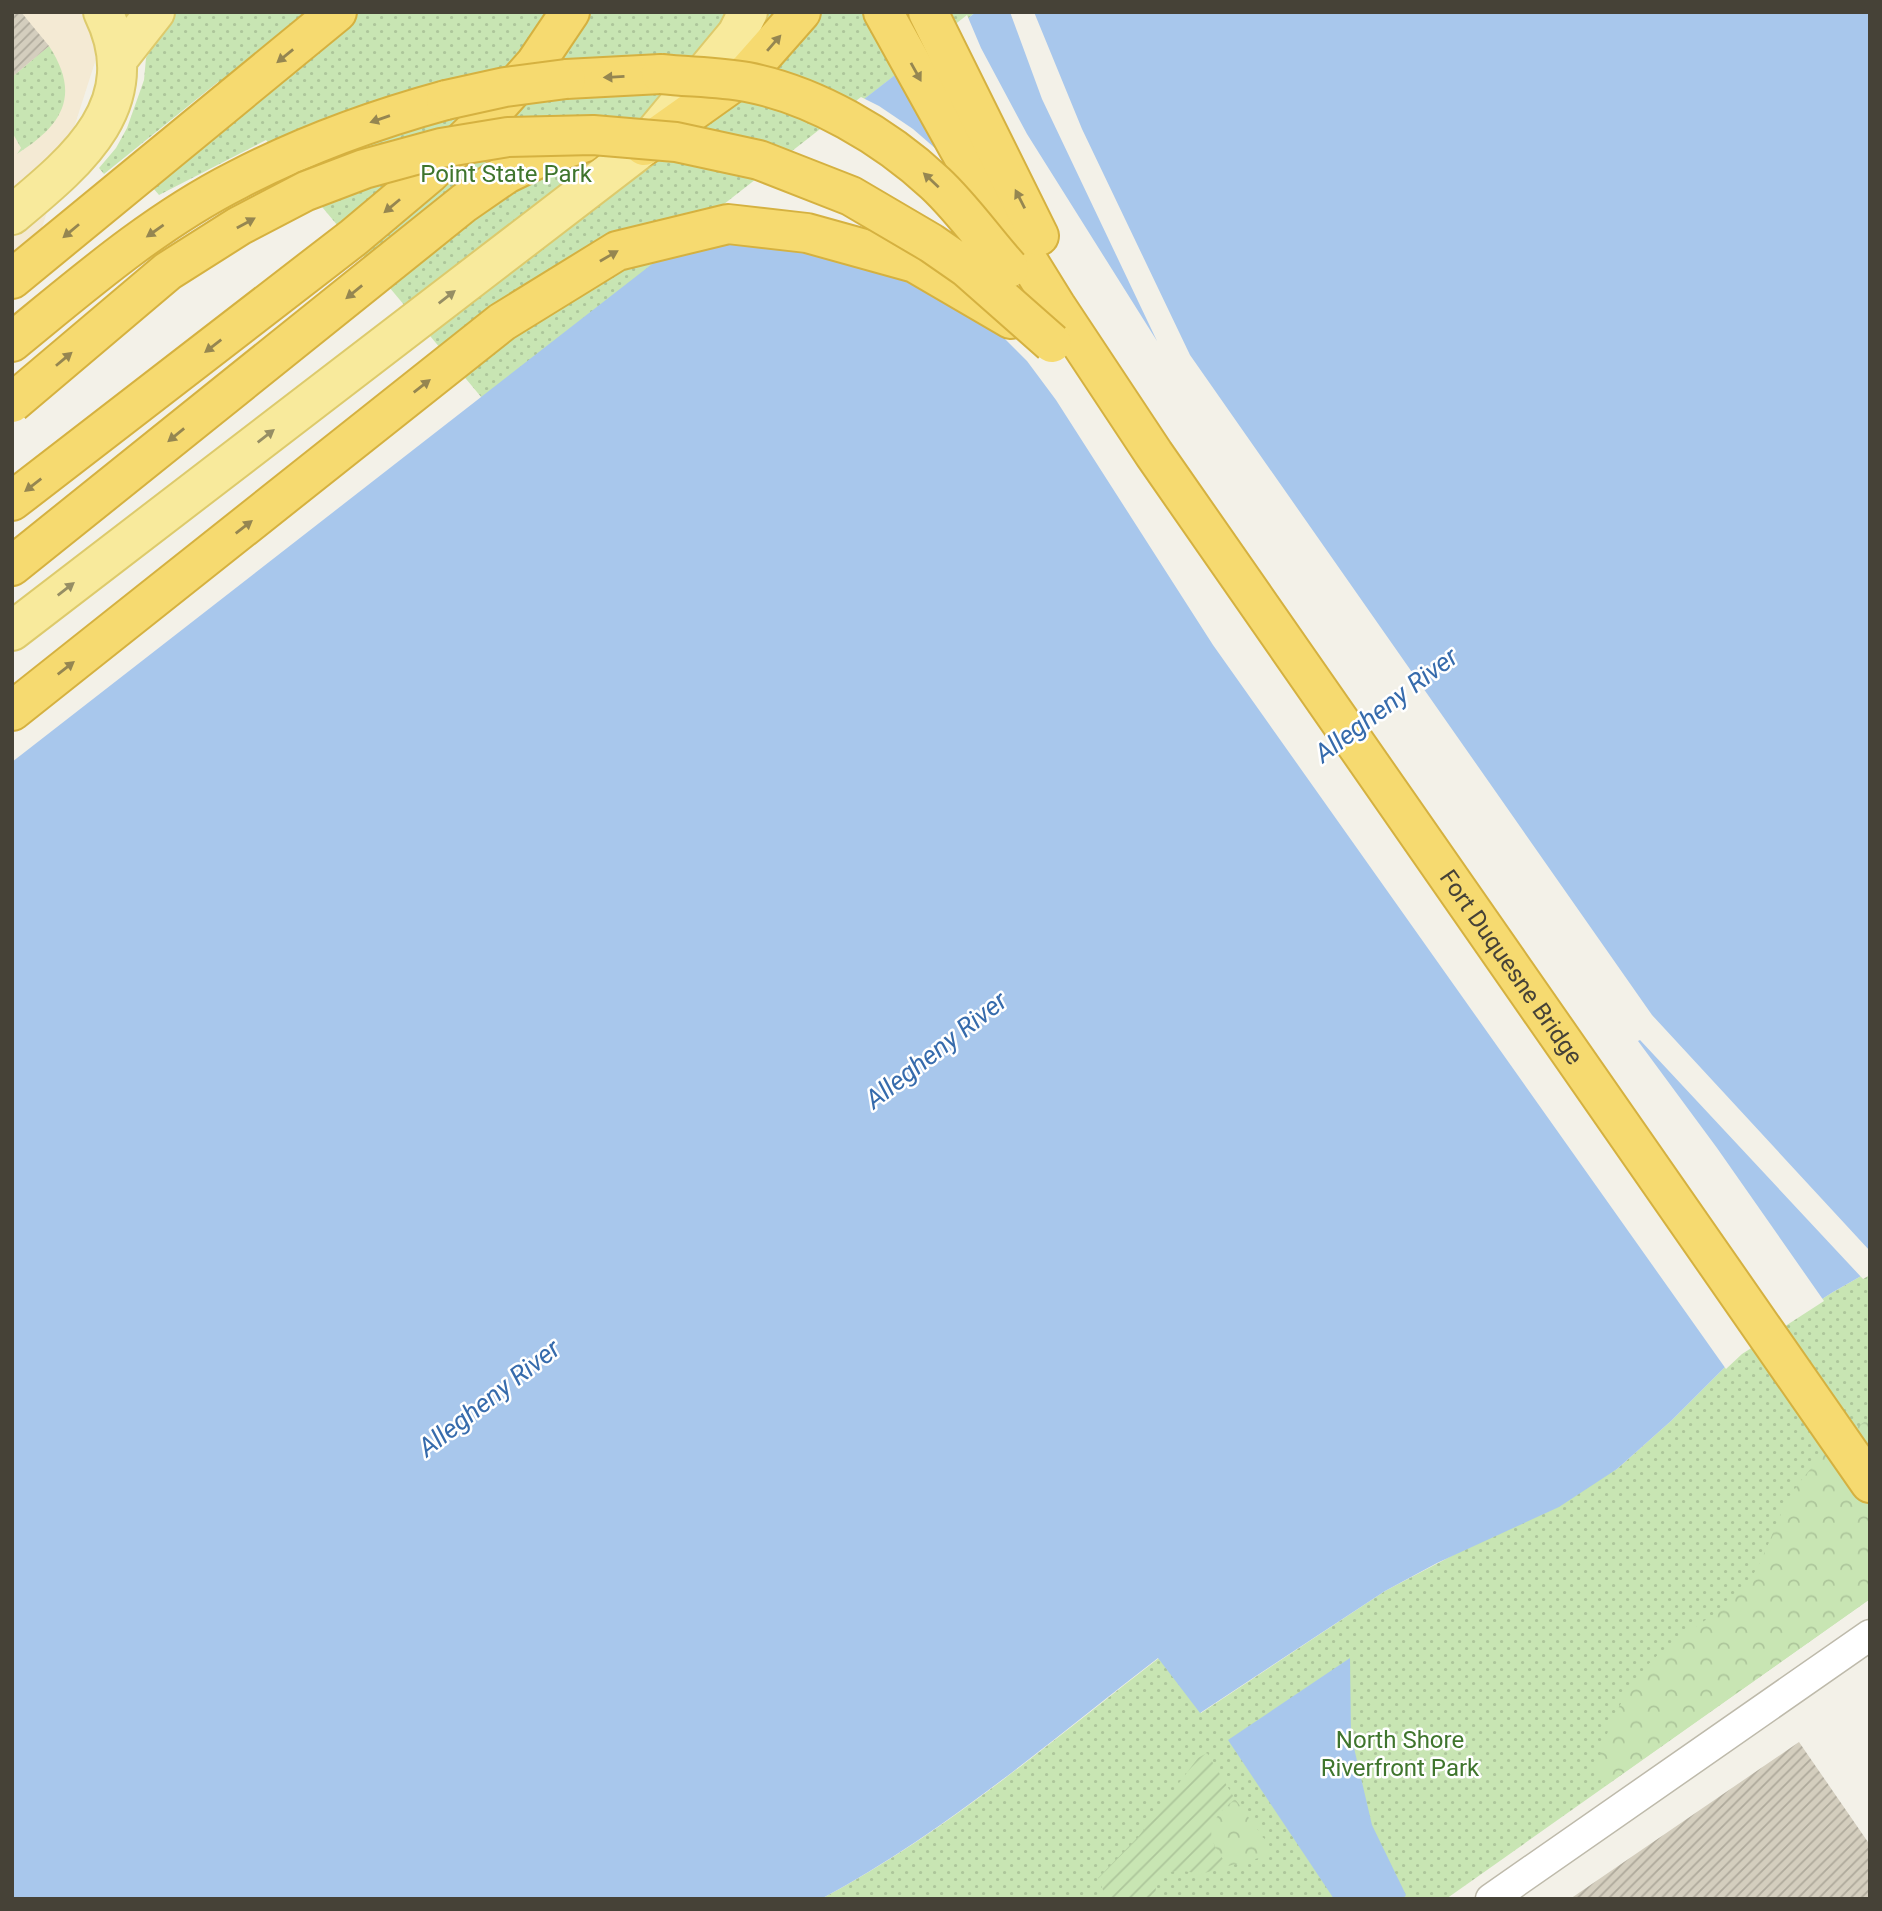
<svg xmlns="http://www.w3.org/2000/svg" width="1882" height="1911" font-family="Roboto,sans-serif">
  <defs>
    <pattern id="grass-dots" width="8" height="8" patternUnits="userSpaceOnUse" patternTransform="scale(1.75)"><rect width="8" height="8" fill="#c8e5b3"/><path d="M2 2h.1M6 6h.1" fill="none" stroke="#adc69b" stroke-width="1.8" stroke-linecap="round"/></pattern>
    <pattern id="forest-crowns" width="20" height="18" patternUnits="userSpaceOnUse" patternTransform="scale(1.75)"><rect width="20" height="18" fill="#c8e5b3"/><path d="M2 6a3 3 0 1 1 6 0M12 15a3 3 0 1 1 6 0" fill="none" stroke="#adc69b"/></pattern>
    <pattern id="garden-furrows" width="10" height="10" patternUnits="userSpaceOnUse" patternTransform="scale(1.75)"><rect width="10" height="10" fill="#c8e5b3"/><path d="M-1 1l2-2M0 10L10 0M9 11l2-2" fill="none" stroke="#adc69b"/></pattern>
    <pattern id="building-hatch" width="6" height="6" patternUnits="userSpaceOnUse" patternTransform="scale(1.75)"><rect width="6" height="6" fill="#d4cebe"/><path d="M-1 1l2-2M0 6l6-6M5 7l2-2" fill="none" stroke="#aea99b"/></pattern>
  </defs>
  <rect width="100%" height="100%" fill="#f3f1e8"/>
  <!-- commercial -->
  <path fill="#f4ead4" d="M12,12H111L39,237L12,258Z"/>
  <!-- grass -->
  <path fill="url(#grass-dots)" d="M160,12H976L482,398L266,140L159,195L153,188L244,114L218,82L104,174L99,168L116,148L127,128L144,80L146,58L168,22Z
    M49,46C81,95 63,125 17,154L21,148L12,132V77Z
    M1870,1271V1599L1446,1899H821C944,1834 1050,1742 1159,1658L1201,1713L1385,1591L1617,1469L1671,1421L1740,1352L1833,1292Z"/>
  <!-- forest -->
  <path fill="url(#forest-crowns)" d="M1870,1418V1599L1605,1786L1596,1772C1605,1729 1627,1681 1661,1652C1688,1629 1723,1613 1745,1586C1764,1562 1770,1536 1783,1510C1800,1473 1837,1440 1870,1418Z
    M1235,1799L1277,1856L1259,1858L1228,1866C1205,1836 1204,1824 1235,1799Z"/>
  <!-- garden -->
  <path fill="url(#garden-furrows)" d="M1207,1753L1235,1799C1204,1824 1205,1836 1228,1866L1198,1875C1180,1866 1149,1872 1157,1899H1111L1103,1890L1098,1878L1138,1837L1198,1758Z"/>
  <!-- water -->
  <path fill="#a8c7ec" d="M976,12H1870V1271L1833,1292L1740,1352L1671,1421L1617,1469L1559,1507L1437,1563L1385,1591L1200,1713L1158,1658C1049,1742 943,1834 821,1899H12V762Z
    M1350,1658L1351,1735L1372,1825L1406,1895L1403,1899H1334L1228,1740Z"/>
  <!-- pier -->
  <path fill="#f3f1e8" d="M1010,12H1034L1082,129L1190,355L1652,1015L1870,1251V1275L1863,1279L1640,1040L1638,1041L1717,1148L1824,1301L1742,1354L1726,1369L1213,645L1056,400L1027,361L989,323L856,253L731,242L650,262L861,97L879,106L913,129L951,162L893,73L967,15L981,48L1027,134L1157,341L1042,99Z"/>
  <!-- building -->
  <path fill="url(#building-hatch)" d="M12,12H21L49,46L12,77Z
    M1799,1742L1870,1845V1899H1570Z"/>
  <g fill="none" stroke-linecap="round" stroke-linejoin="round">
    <!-- pedestrian casing -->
    <g stroke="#bebaab" stroke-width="33">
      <path id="pedestrian" d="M1491,1899L1870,1635"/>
    </g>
    <!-- primary casing -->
    <g stroke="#ddca6c" stroke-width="42">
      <path id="primary" d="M118,59L155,12
        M12,215C77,161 148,104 103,12
        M12,631L644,146L737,34L748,12"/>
    </g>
    <!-- motorway casing -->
    <g stroke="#d5b140" stroke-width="42">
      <g id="motorway">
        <path id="s1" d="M883,12L963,156L1056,306L1154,454L1870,1483"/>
        <path d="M928,12L1039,236"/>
        <path d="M566,79L661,74"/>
        <path d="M644,146L748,72L801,12"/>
        <path d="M12,279L337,12"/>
        <path d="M12,342C83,284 154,222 237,180C304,145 373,120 446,100"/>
        <path d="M12,501L354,237L429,174L486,119L535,64L570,12"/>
        <path d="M12,566L464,203L506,174L543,156L583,143"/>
        <path d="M12,711L502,322L617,251L728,224L807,233L915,263L1011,319"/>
      </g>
    </g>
    <!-- pedestrian -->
    <use href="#pedestrian" stroke="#fff" stroke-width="30"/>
    <!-- primary -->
    <use href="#primary" stroke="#f8ea9c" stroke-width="38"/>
    <!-- motorway -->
    <use href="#motorway" stroke="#f6da70" stroke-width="38"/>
    <!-- motorway-bridge casing -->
    <g stroke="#d5b140" stroke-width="42" stroke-linecap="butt">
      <path id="motorway-bridge" d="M661,74C690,77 720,77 747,82C814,95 885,136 935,183C962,208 984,240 1009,268
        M446,100L505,87L566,79
        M12,403L168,271L239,226L306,191L364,169L441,148L508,137L593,135L676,142L759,160L851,196L931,243L967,268L1052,343"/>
    </g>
    <!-- motorway-bridge -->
    <use href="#motorway-bridge" stroke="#f6da70" stroke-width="38"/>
  </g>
  <!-- one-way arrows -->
  <defs><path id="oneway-solid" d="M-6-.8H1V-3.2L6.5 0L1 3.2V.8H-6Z" transform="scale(1.75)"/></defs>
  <g fill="#958651">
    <use href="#oneway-solid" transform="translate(774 43) rotate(-49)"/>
    <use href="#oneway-solid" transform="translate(285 56) rotate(141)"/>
    <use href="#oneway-solid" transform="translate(916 72) rotate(61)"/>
    <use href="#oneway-solid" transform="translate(614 77) rotate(177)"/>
    <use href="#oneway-solid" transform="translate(380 119) rotate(161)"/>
    <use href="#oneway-solid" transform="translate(931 180) rotate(-137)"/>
    <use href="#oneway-solid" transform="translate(1020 199) rotate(-117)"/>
    <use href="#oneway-solid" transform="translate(392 206) rotate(140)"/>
    <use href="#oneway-solid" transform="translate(246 223) rotate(-29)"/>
    <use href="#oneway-solid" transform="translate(71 231) rotate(140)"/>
    <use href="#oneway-solid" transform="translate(155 231) rotate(145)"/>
    <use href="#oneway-solid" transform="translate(609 256) rotate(-30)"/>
    <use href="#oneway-solid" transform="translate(354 292) rotate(141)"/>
    <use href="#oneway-solid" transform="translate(213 346) rotate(142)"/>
    <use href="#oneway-solid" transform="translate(64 359) rotate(-40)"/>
    <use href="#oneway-solid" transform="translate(422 386) rotate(-38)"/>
    <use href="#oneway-solid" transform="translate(176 435) rotate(141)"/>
    <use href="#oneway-solid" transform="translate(33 485) rotate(142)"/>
    <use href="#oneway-solid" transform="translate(244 527) rotate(-38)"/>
    <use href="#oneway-solid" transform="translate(66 668) rotate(-38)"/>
  </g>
  <g fill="#968e64">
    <use href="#oneway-solid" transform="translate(447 297) rotate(-38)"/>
    <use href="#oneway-solid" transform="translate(266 436) rotate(-38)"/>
    <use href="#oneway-solid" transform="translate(66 589) rotate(-38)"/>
  </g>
  <g text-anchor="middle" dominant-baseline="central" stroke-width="5" stroke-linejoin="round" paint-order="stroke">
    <!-- park labels -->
    <g font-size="24" fill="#3f752d" stroke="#fff">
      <text x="506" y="174">Point State Park</text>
      <text x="1400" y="1740">North Shore<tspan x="1400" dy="28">Riverfront Park</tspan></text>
    </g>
    <!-- street labels -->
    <g font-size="24" fill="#464237" stroke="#fff">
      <text stroke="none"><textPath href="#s1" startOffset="1144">Fort Duquesne Bridge</textPath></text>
    </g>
    <!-- water labels -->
    <g font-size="26" font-style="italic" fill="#366bac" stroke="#fff">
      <text transform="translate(1386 705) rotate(-37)">Allegheny River</text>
      <text transform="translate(936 1050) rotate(-38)">Allegheny River</text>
      <text transform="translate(489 1398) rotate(-38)">Allegheny River</text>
    </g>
  </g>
  <!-- border -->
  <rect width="1882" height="1911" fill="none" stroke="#464237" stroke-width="28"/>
</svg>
